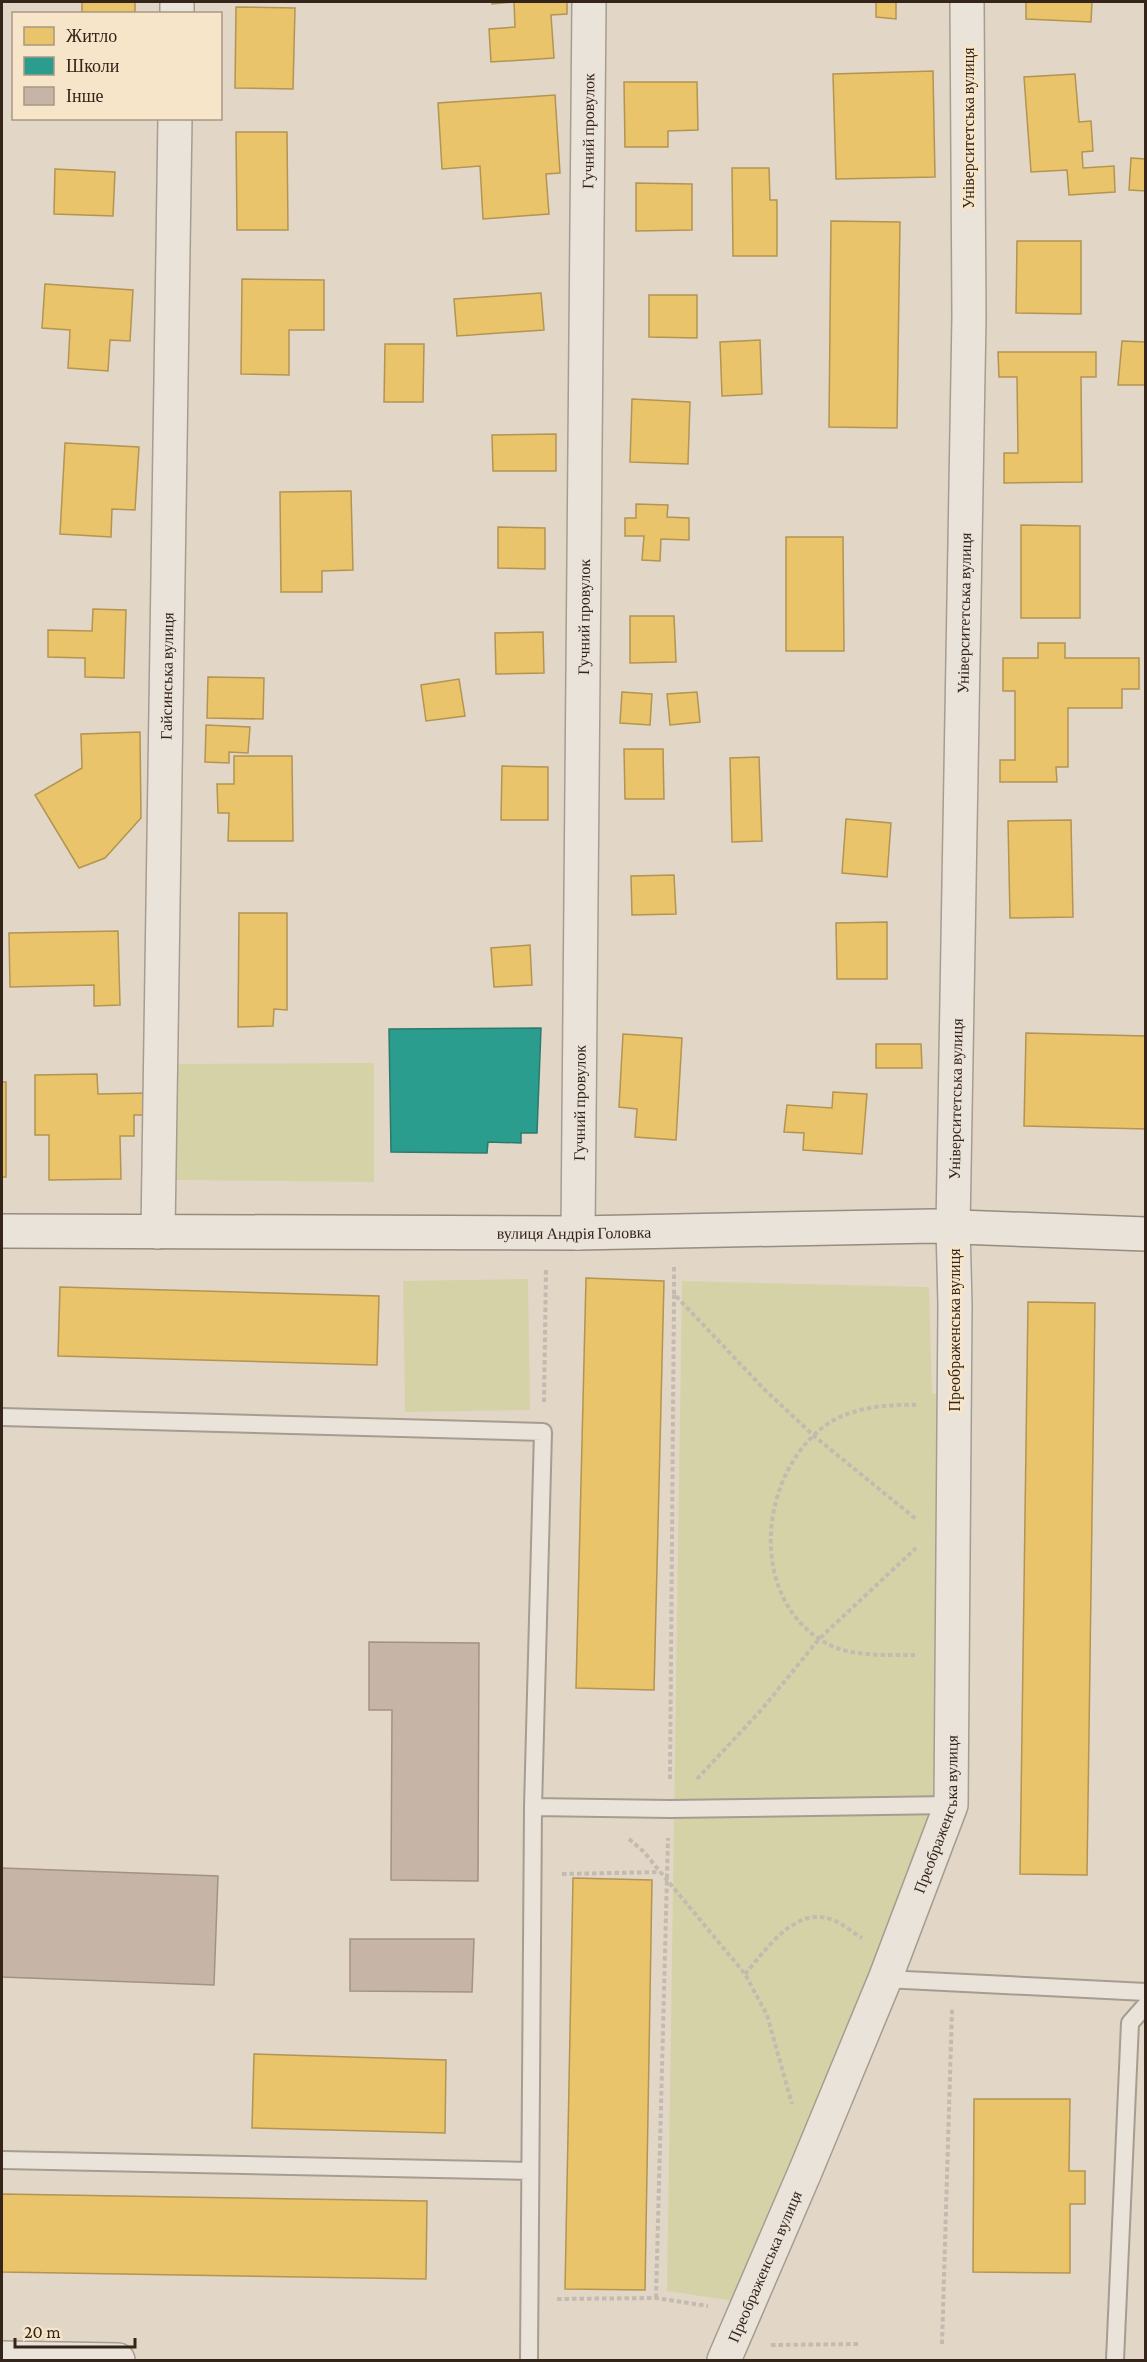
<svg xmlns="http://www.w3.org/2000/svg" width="1147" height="2362" font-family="'Crimson Pro',serif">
  <rect width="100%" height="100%" fill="#e2d7c6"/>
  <!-- green -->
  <path fill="#d6d2a7" d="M374,1063V1182L173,1180L174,1064Z
    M528,1279L530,1410L405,1412L403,1281Z
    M682,1281L929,1287L932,1394H946L941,1802L734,2301L667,2291Z"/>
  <!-- homes -->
  <path fill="#e9c46a" stroke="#b39452" stroke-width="1.5" d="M82,2H135V14H82Z
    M492,2H567V14L551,15L554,58L491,62L489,29L515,27L514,2L492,4Z
    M876,2H896V19L876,17Z
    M1026,2H1092L1091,22L1026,19Z
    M236,7L295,8L293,89L235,88Z
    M933,71L935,177L836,179L833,74Z
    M1075,74L1079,122L1091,121L1093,151L1082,152L1083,168L1114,166L1115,192L1069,195L1067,170L1031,172L1024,77Z
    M624,82H697L698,130L668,131V147H625Z
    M555,95L560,173L546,174L549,214L483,219L480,166L442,169L438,103Z
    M236,132H287L288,230H237Z
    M1131,158L1146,159V191L1129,190Z
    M732,168H769L770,200H777V256H733Z
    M55,169L115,172L113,216L54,214Z
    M636,183L692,184V230L636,231Z
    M831,221L900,222L897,428L829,427Z
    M1017,241H1081V314L1016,313Z
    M242,279L324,280V330H289V375L241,374Z
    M45,284L133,290L130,341L110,340L108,371L68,368L70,330L42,328Z
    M541,293L544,330L457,336L454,299Z
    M649,295H697V338L649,337Z
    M760,340L762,394L722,396L720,342Z
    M1122,341L1146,342V385H1118Z
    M385,344H424L423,402H384Z
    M998,352H1096V377H1081L1082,482L1004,483V453H1018L1017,377H999Z
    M632,399L690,402L688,464L630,462Z
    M556,434V471H493L492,435Z
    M65,443L139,447L135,510L112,509L111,537L60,534Z
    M351,491L353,570L322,571V592H281L280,492Z
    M636,504L668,505L667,517L689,518V540L661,539L660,561L642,560L644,536H625V518H636Z
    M1021,525L1080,526V618H1021Z
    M498,527L545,528V569L498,568Z
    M786,537H843L844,651H786Z
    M93,609L126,610L124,678L85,677V658L48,657V630L92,631Z
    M630,616H674L676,662L630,663Z
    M543,632L544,673L496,674L495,633Z
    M1038,643H1065V658H1139V689H1122V708H1068V767H1056L1057,782H1000V760H1015V691H1003V658H1038Z
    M208,677L264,678L263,719L207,718Z
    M459,679L465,716L426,721L421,685Z
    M622,692L652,694L650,725L620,723Z
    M697,692L700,722L670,725L667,694Z
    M206,725L250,727L248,753L229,752V763L205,762Z
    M140,732L141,818L105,858L79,868L35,795L82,768L81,734Z
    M624,749H663L664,799H625Z
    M234,756H292L293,841H228L229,813H218L217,784H234Z
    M759,757L762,841L732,842L730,758Z
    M502,766L548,767V820H501Z
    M846,819L891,823L887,877L842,873Z
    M1071,820L1073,917L1010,918L1008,821Z
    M674,875L676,914L632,915L631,876Z
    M239,913H287V1010L274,1009L273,1026L238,1027Z
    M887,922V979H837L836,923Z
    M118,931L120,1005L94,1006V985L10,987L9,933Z
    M530,945L532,985L494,987L491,948Z
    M1026,1033L1146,1036V1129L1024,1126Z
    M623,1034L682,1038L676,1140L635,1137L637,1109L619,1107Z
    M876,1044H921L922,1068H876Z
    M97,1074L98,1094L148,1093V1115H134V1136H120L121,1179L49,1180V1135H35V1075Z
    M2,1082H6V1177H2Z
    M833,1092L867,1094L862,1154L803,1150L804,1133L784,1132L787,1105L832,1108Z
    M586,1278L664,1281L654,1690L576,1688Z
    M60,1287L379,1296L377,1365L58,1356Z
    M1028,1302L1095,1303L1087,1875L1020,1874Z
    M573,1878L652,1880L645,2290L565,2289Z
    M254,2054L446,2060L445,2133L252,2128Z
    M974,2099H1070L1069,2171H1085V2204H1070V2273L973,2272Z
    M2,2194L427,2201L426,2279L2,2272Z"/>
  <!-- schools -->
  <path fill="#2a9d8f" stroke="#2d796c" stroke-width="1.5" d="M541,1028L537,1133H521V1143L488,1142L487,1153L391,1152L389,1029Z"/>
  <!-- building -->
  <path fill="#c6b4a7" stroke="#a29286" stroke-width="1.5" d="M369,1642L479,1643L478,1881L391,1880L392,1710H369Z
    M2,1868L218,1876L214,1985L2,1977Z
    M350,1939H474L472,1992L350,1991Z"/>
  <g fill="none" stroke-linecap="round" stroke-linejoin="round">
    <!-- service casing -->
    <g stroke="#a79c90" stroke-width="20">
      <path id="service" d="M2,1417L543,1432L533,1807L529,2360
        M533,1807L670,1809L951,1805
        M885,1979L1146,1992
        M2,2160L530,2171
        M1115,2360L1130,2023L1146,2005"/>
    </g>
    <!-- minor casing -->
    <g stroke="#a79c90" stroke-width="36">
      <g id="minor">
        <path d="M177,14V2"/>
        <path id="s1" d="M158,1232L175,118"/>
        <path id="s2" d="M578,1233L589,2"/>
        <path d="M2,2358L118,2360"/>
        <path id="s3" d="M724,2360L805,2172L885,1979L951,1805L955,1305L953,1227"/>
      </g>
    </g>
    <!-- tertiary casing -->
    <g stroke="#a79c90" stroke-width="36">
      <g id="tertiary">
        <path id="s4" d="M953,1227L969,316L967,2"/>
      </g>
    </g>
    <!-- secondary casing -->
    <g stroke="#968c80" stroke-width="36">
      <g id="secondary">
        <path id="s5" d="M2,1231L578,1233L933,1226L1146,1234"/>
      </g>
    </g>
    <!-- path -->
    <path stroke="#c3bab0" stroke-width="4" stroke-dasharray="4.5 3" stroke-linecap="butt" d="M674,1267V1294L764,1389L814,1436L916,1519
      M544,1402L546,1269
      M915,1655C887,1655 850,1657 826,1643C747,1599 758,1474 826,1425C852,1407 887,1404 918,1405
      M670,1779L674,1294
      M697,1779L763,1708L819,1639L916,1548
      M629,1839L643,1851L745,1974L767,2015L792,2104
      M562,1874L660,1872
      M745,1974C766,1950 794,1907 830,1919C841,1922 852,1932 862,1938
      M656,2298L668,1838
      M557,2299L656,2298L708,2306
      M942,2344L952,2009
      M771,2345L858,2344"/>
    <!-- service -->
    <use href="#service" stroke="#eae3d9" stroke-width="16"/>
    <!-- minor -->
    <use href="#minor" stroke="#eae3d9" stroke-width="33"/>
    <!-- tertiary -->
    <use href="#tertiary" stroke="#eae3d9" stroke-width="33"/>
    <!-- secondary -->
    <use href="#secondary" stroke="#eae3d9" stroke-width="33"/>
  </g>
  <g text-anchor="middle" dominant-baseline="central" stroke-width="6" stroke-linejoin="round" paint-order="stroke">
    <!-- street labels -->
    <g font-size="16" fill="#342419" stroke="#f7e5c9">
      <text transform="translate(968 128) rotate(-90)">Університетська вулиця</text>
      <text stroke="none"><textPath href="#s2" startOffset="1102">Гучний провулок</textPath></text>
      <text stroke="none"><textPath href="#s4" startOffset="614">Університетська вулиця</textPath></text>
      <text stroke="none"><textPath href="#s2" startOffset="616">Гучний провулок</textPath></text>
      <text stroke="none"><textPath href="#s1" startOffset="556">Гайсинська вулиця</textPath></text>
      <text stroke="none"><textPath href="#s4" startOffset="128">Університетська вулиця</textPath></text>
      <text stroke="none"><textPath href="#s2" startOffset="130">Гучний провулок</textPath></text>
      <text stroke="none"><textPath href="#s5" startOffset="572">вулиця Андрія Головка</textPath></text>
      <text transform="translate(954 1330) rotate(-90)">Преображенська вулиця</text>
      <text stroke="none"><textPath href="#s3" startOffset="588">Преображенська вулиця</textPath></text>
      <text stroke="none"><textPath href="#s3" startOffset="102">Преображенська вулиця</textPath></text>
    </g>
  </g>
  <!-- border -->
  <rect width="1147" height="2362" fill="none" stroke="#342419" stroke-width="6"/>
  <!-- legend -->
  <rect x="12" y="12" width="210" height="108" fill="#f7e5c9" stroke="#a99883" stroke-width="1.5"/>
  <rect x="24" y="27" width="30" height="18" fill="#e9c46a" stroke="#a99883" stroke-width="1.5"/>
  <text x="66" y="42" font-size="18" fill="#342419">Житло</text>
  <rect x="24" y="57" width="30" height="18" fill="#2a9d8f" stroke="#a99883" stroke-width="1.5"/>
  <text x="66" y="72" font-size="18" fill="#342419">Школи</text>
  <rect x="24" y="87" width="30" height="18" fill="#c6b4a7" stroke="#a99883" stroke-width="1.5"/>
  <text x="66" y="102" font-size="18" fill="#342419">Інше</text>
  <!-- scale -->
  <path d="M15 2338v9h120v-9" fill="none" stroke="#342419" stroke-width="3"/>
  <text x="24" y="2338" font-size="18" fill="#342419" stroke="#f7e5c9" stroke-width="4.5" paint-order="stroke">20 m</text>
</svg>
